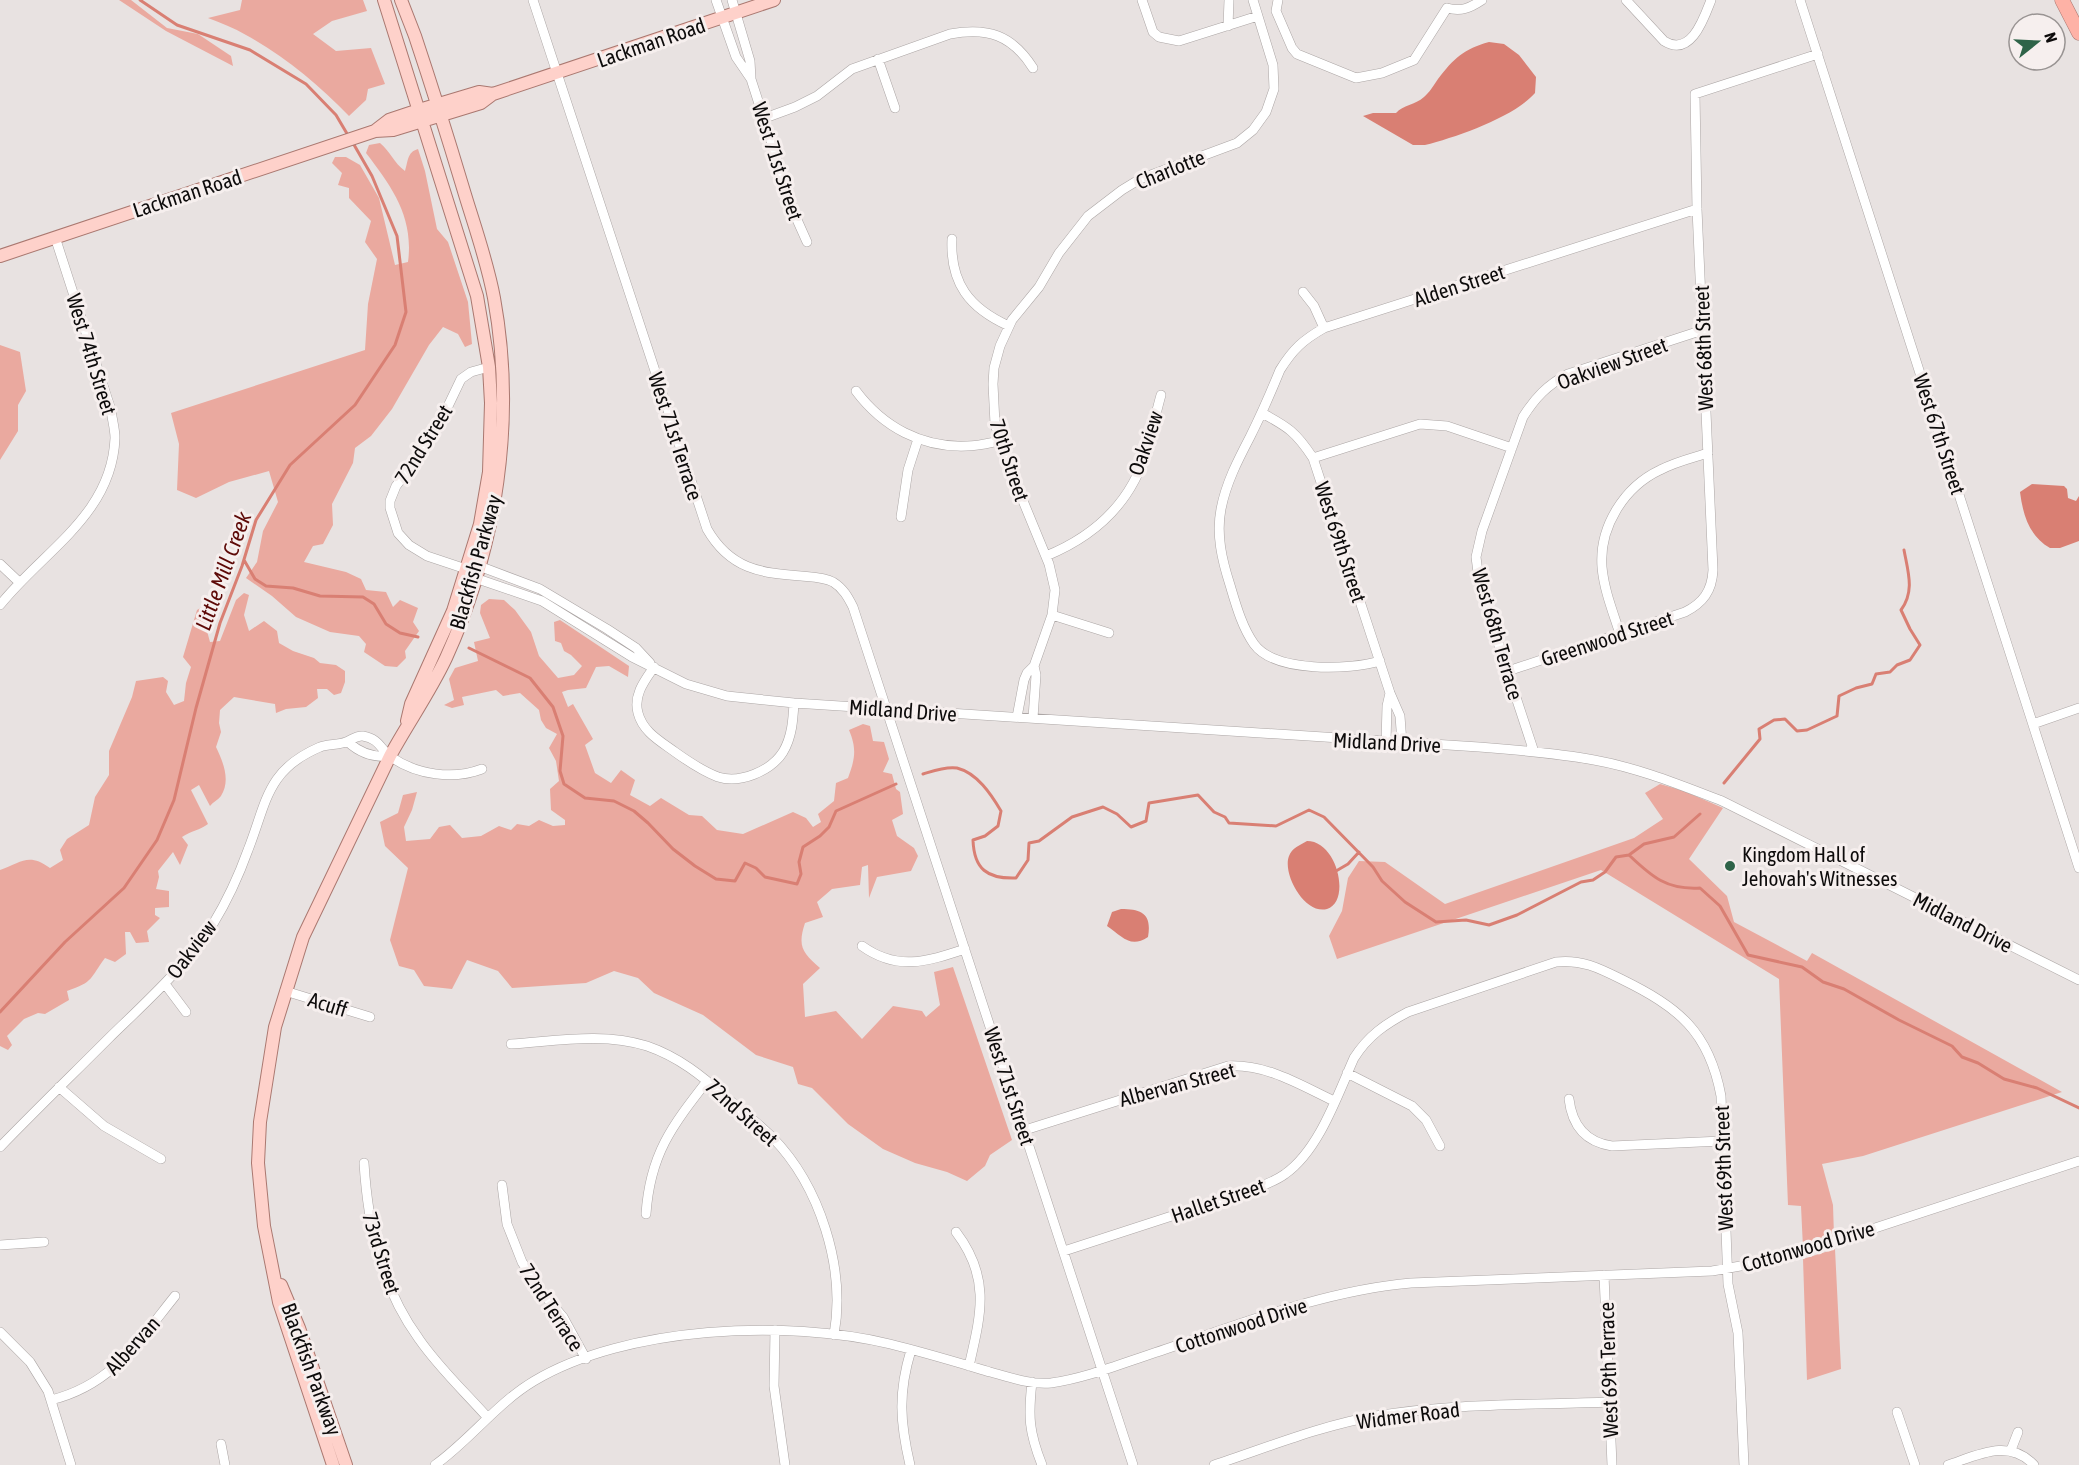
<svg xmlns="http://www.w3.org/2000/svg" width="2079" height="1465" font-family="'Asap Condensed',sans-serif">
  <rect width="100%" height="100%" fill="#e8e2e1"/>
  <!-- green -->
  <path fill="#eaa99f" d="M119,0H131L167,28L198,34L231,56L233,66L166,31Z
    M242,0H363L367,11L332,21L313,34L336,51L371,48L385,84L368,89L366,100L349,116C319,85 284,56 246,35C234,28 221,23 208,18L240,10Z
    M380,143C390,151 394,163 405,171C408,162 407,152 418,149L425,171L437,229L448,242L468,302L472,344L465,347L458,334L443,327L429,345L392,409L371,436L355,448L353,463L332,504L333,525L323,544L313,546L304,562L346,572L361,579L366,590L386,592L393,607L400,600L418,608L413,622L419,631L405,651L406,658L397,667L385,666L364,652L366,644L359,636L330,632L296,617L272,596L246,578L257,562L263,531L278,502L269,471L229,482L196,498L177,490L179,444L171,413L365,350L368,304L377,259L365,242L371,221L349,198V188L338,185L342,173L332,163L335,157H346L360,165L379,198L395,265L408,262C414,217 392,187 366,153L369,145Z
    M0,345L20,352L26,391L18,405V431L0,460Z
    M219,592H224L207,631L210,642L220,641L236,600L244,593L249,595L244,615L249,631L264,621L277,631L279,643L293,651L314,658L320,663L336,665L345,671V682L341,693L334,695L327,689H317L318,698L306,707L286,709L276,713L275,704L234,697L220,710L219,723L221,732L216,747C223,762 231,780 221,796C218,800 213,802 210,806L199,785L191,790L208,824C200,830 191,831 182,837L188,845L180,865L173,852L158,871L159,877L156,889L169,891V907L155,908V915L160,918L147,931L149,942L136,943L130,932H125L126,954L115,962L105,958C90,978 94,982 67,991L69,1000L45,1014L38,1013L24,1019L7,1036L12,1045L8,1050L0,1046V870C21,863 28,852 50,868L63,860L60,850L67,839L89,825L95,797L109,775V751L132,697L136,681L163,677L168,681L166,692L174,705L184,701L186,683L191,667L183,657L197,610L211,602Z
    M489,599L504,600L515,610L531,632L539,656L558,678L574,675L582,666L571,655L564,651L561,643L555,641L554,622L560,620L629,666L628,677L609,666L596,667L586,688L568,690L562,692L568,707L573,704L593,739L585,745L595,773L611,783L621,770L635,780L630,795L650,806L661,798L689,815L702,816L717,830L743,834L793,812L806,818L813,827L821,822L818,814L834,801L836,783L848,778C855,759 857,749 849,730L863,724L870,726L873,741L884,742L889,759L883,772L892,774L896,789L900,792L903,814L892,820L897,836L914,848L918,856L911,871L877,877L869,898L868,865L862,867L860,885L832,889L817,902L823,917L805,923C797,947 803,953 820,968L803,984L805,1017L836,1011L862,1039L893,1006L922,1011L926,1017L940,1005L934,972L953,967L1012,1140L990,1155L985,1166L967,1181L947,1172L915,1163L883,1149L848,1124L812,1088L798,1084L793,1067L756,1055L703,1015L654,993L638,978L614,971L586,983L512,988L498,971L467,960L452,989L424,986L414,970L399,966L390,940L408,868L385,846L380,822L398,813L403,795L417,792L412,810L404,827L406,841L430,839L439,827L450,825L462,838L481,836L499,826L511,830L517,824L529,826L539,820L553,826L565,825V820L551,810L550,789L559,781L556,761L549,748L557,734L546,728L541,720L539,710L520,693L503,696L496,690L462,697L464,705L452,708L444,705L454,700L449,679L455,668L478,661L474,642L490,638L480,613L481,605Z
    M1660,784L1684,791L1723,808L1689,859L1727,896L1734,922L1807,961L1812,953L2062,1092L1863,1156L1822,1164L1833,1205L1834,1236L1803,1248L1801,1206L1788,1205L1779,979L1601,870L1337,959L1329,936L1342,911L1348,878L1359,861L1385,862L1445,904L1634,838L1663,819L1645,793Z
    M1835,1249L1841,1369L1807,1380L1803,1259Z"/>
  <!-- water -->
  <path fill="#d97f73" d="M1489,42L1504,44L1519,55L1536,77L1535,93C1514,117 1457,137 1425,145H1413L1363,116L1373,113H1396C1403,105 1415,105 1424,97C1429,93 1434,85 1438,79C1454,58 1464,49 1489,42Z
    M2032,484L2064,486L2067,489L2068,498L2076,501L2079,496V541L2060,548H2050C2029,536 2023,515 2020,492Z
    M1307,841C1338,841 1351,902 1327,909C1305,915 1282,874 1289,856C1292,848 1300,845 1307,841Z
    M1121,909C1142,909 1152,914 1148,937C1130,949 1122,936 1107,926L1112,912Z"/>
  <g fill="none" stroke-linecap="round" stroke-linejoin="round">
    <!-- stream -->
    <path stroke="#d97f73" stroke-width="3" d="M140,0L177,25L250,50L306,84L336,115L349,137
      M244,560L255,579L266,586L293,588L320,596L363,597L374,604L386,624L400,633L418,637
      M469,648L530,678L553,707L563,736L560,771L564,784L585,798L614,801L634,811L648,823L673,849L695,866L716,879L735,881L745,863L756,868L765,877L797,884L801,874L799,862L803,847L820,836L829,827L836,811L896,784
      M923,774C933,771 946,766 957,768C977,773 991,794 1001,811L998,826L985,836L973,840C974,869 987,879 1016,878L1028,860L1029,843L1039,841L1072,817L1103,807L1117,814L1131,827L1146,821L1149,803L1198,795L1214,812L1225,817L1229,823L1276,826L1309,810L1324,817L1373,867L1382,881L1405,902L1436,922L1466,920L1489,925L1517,915L1581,882L1593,880L1605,872L1616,857L1629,855C1652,877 1667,890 1700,888L1720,906L1748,955L1802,967L1823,982L1844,989L1899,1020L1952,1046L1962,1057L1978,1063L2004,1079L2037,1088L2079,1108
      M1724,783L1760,739L1759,729L1774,720L1785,719L1797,731L1807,730L1837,716L1839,696L1856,688L1872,684L1876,674L1890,672L1897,665L1910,660L1920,645L1910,629L1901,610C1915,591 1908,572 1904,550
      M1629,855L1644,844L1674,837L1700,814
      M1336,871L1348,864L1359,852
      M0,1012L65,942L124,888L157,840L174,800L196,708L220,623L242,566L256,520L290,465L355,405L395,345L406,312L397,236L372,176L353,143"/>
    <!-- minor casing -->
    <g stroke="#aca6a5" stroke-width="10">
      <path id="minor" d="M533,0L707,529C730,569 760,573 801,576C812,577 824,577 833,582C843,588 848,597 853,607L1133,1465
        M716,0L736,57L751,79L794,213L807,242
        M732,0L750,61L751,79
        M1142,0L1153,32L1159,37L1179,41L1258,16
        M1278,0L1276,11L1292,48L1297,54L1356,78L1382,73L1414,60L1447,8
        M1626,0L1664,41C1691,58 1704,18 1711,0
        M1800,0L2079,868
        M1447,8C1461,12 1470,8 1482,0
        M1228,26L1229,0
        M878,59L895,108
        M765,118L795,107L817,96L852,69L950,34C988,27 1012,35 1033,68
        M952,239C950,283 969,308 1009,326
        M1303,292L1314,306L1324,328
        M489,367L471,372L461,379L439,425L420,455L396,486L390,501V508L398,533L409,545L427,556L466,569L479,566L540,589L607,629L636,648L650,663
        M856,391C883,427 922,448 967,446C978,446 989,443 999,441
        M1262,413C1288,427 1296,432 1313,458L1390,693L1400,716L1402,743
        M1313,458L1420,424L1447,426L1512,448
        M901,517L908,470L918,439
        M1046,556C1095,536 1132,502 1147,449C1152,431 1156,413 1161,395
        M0,564L19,582
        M472,575L475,578L542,601L632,657L686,684L727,696L794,703L1479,747C1518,750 1556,753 1594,760C1639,768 1680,785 1722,801L2079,980
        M0,605C43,551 112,515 115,438C115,429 112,419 111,410L55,237
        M1052,615L1109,633
        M1620,634C1613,612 1604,590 1602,567C1599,527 1624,487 1660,470C1675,462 1692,458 1708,453
        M1380,661C1350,670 1275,673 1254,644C1242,627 1236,605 1230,585C1222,560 1216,535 1221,509C1226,483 1238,460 1250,437C1261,415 1271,392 1280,370C1293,349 1303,340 1324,328L1697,209
        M654,667C645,680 633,695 638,713C643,732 660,741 675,752C689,762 702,771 718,777C740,784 771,771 783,752C792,737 793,720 794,703
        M1508,671L1685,612C1703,603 1712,591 1713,570L1697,209L1695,94L1818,54
        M1017,717L1024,680L1027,673L1034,666L1052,615L1055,590L1049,564L1007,462L995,424L993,384L994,368L1000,346L1012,320L1039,287L1059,253L1088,216L1122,190L1140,179L1237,143L1253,130L1266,112L1274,89L1273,65L1253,0
        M1033,718L1036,675L1034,666
        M2033,724L2079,708
        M348,742C360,753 373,758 390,756
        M1386,742L1387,706L1390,693
        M1534,752L1480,588L1476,557L1482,531L1523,417C1535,398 1547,385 1568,374L1703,330
        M862,946C897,971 926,962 965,949
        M165,984L186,1012
        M285,991L370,1017
        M511,1044C556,1041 604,1032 647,1046C679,1057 702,1076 727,1098C742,1111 758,1123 772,1137C820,1186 846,1268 834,1335
        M1347,1073L1412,1106L1426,1120L1440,1146
        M59,1087L104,1126L161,1159
        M1569,1099C1572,1125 1585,1142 1612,1146L1722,1141
        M1025,1130L1228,1066C1267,1064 1300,1085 1334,1101
        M0,1147C36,1110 73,1074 109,1038C146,1002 185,967 213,924C227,901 239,875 248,850C267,802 266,770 320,747C328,744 338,745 346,742C352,740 356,735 363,736C380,739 380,749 391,757C417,775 453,780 482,769
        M364,1163C368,1226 381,1287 419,1339C439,1368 465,1392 488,1418
        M502,1185L507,1224L522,1262L539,1289L563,1317L586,1359
        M646,1214C650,1154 672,1126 707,1081
        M956,1232C991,1278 981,1314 969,1366
        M0,1245L44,1242
        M1064,1251L1255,1189C1265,1184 1276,1181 1285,1174C1319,1150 1337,1096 1354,1058C1368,1036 1385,1024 1408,1012L1556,962C1581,959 1599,968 1621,979C1678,1007 1709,1031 1721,1096L1728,1284L1738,1333L1744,1465
        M1604,1275L1612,1465
        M775,1330L774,1386L785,1465
        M0,1332L30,1362L48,1391L71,1465
        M1032,1382C1028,1417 1029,1432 1042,1465
        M51,1400C112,1385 138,1342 175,1296
        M1897,1412L1915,1465
        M221,1444L225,1465
        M2011,1450L2018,1432
        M435,1465C470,1440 497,1403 534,1381C626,1326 787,1319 890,1344C923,1352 956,1362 990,1372C1009,1377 1031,1385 1051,1383C1085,1378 1118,1365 1151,1354C1236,1326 1321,1291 1411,1283L1712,1271L1752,1264L1799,1253L2079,1161
        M910,1465C900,1422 898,1393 911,1350
        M1214,1465C1266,1448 1322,1425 1376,1416C1452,1403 1532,1405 1609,1402
        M1948,1465C1978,1455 2009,1438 2034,1465"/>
    </g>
    <!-- major casing -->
    <g stroke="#aa7870" stroke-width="14">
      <path id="major" d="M384,0L477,296L489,367L491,403L489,472L480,524L453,611L411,704L407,721
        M376,130L389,120L419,110L479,92L493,94
        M0,256L375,131L393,130L481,103L493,94L774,0
        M281,1285L299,1328L346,1465
        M333,1465L279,1302L264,1226L258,1163L260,1122L275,1027L303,937L390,756C408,723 430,692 446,658C497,546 516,419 494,298C487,260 474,225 463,188C448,138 432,87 415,36L401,0"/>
    </g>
    <!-- highway casing -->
    <g stroke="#aa7870" stroke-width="15">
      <path id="highway" d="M2062,0L2079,33"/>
    </g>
    <!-- minor -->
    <use href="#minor" stroke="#fff" stroke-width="9"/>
    <!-- major -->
    <use href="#major" stroke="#fed1ca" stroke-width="12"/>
    <!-- highway -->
    <use href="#highway" stroke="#feb2a6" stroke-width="14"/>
  </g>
  <!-- markers -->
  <circle fill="#2e6348" stroke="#f6efee" stroke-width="2" cx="1730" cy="866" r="6"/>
  <g text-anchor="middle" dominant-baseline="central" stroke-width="6" stroke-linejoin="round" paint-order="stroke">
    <!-- street labels -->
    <g font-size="21" fill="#0d0b0b" stroke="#f6efee">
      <text transform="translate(651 42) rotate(-19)">Lackman Road</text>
      <text transform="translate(778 161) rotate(72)">West 71st Street</text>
      <text transform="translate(1170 169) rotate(-22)">Charlotte</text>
      <text transform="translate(187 193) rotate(-18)">Lackman Road</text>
      <text transform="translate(1459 285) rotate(-18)">Alden Street</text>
      <text transform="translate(1703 348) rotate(-92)">West 68th Street</text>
      <text transform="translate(92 354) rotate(73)">West 74th Street</text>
      <text transform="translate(1612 363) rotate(-20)">Oakview Street</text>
      <text transform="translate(1940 434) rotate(72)">West 67th Street</text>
      <text transform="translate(676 436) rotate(72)">West 71st Terrace</text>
      <text transform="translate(1145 443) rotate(-71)">Oakview</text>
      <text transform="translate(423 444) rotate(-58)">72nd Street</text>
      <text transform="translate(1010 460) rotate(72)">70th Street</text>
      <text transform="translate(1341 542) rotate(72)">West 69th Street</text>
      <text transform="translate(475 562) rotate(-74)">Blackfish Parkway</text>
      <text transform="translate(1498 634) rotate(74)">West 68th Terrace</text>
      <text transform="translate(1607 638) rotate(-18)">Greenwood Street</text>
      <text transform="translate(903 710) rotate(4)">Midland Drive</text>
      <text transform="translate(1387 742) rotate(3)">Midland Drive</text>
      <text transform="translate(1963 922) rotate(27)">Midland Drive</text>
      <text transform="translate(191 949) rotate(-53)">Oakview</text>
      <text transform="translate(328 1004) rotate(17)">Acuff</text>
      <text transform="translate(1177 1084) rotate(-15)">Albervan Street</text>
      <text transform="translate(1010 1086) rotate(72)">West 71st Street</text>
      <text transform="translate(742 1112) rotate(42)">72nd Street</text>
      <text transform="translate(1723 1168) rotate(-92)">West 69th Street</text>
      <text transform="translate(1218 1200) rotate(-19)">Hallet Street</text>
      <text transform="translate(1808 1246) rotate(-16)">Cottonwood Drive</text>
      <text transform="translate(382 1253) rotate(73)">73rd Street</text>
      <text transform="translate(552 1307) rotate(57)">72nd Terrace</text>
      <text transform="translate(1241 1325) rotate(-18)">Cottonwood Drive</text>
      <text transform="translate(132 1345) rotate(-48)">Albervan</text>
      <text transform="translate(312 1369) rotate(70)">Blackfish Parkway</text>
      <text transform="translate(1608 1370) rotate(-92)">West 69th Terrace</text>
      <text transform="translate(1408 1415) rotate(-7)">Widmer Road</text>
    </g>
    <!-- poi labels -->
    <g font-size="21" fill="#0d0b0b" stroke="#f6efee" text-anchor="start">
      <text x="1742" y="854">Kingdom Hall of<tspan x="1742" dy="24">Jehovah's Witnesses</tspan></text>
    </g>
    <!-- water labels -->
    <g font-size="22" font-style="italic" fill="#5d0907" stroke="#f6efee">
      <text transform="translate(223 571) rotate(-70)">Little Mill Creek</text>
    </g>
  </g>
  <!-- north arrow -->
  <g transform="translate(2037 42) rotate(72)"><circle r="28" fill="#f6efee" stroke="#999493" stroke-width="1.5"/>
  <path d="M0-4.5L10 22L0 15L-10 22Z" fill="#2e6348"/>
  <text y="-9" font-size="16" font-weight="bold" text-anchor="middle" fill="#0d0b0b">N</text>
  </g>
</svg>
